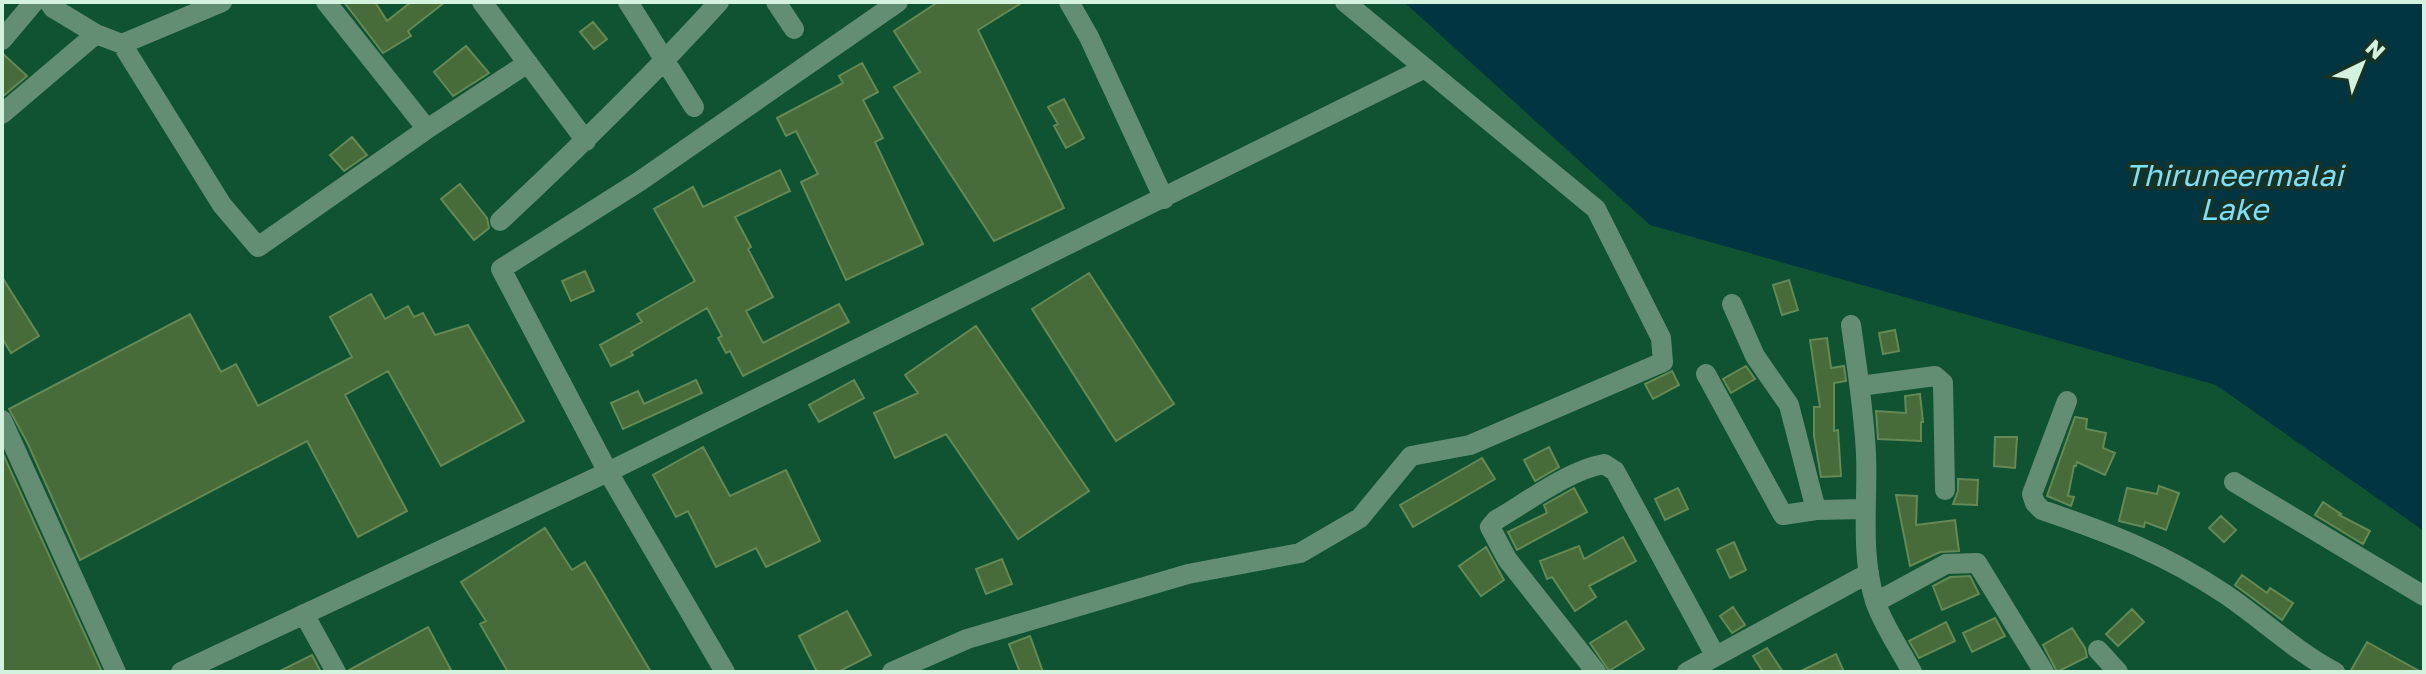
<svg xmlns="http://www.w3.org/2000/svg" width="2426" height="674" font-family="'Golos Text',sans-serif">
  <rect width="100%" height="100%" fill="#0f5333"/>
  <!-- water -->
  <path fill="#003541" d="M1404,2H2424V531L2216,385L1650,225Z"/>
  <!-- building -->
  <path fill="#476b39" stroke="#658955" stroke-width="2" d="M344,2H375L387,21L411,2H445L408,31L411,36L383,53Z
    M938,2H1023L978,30L1064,208L994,241L894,87L920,72L894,31Z
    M593,22L607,39L594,49L580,32Z
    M466,46L489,73L453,96L434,72Z
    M2,53L27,76L2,97Z
    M862,63L878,92L863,100L883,138L875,142L923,244L846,280L801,182L818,174L796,131L786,136L777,118L843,83L839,76Z
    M1064,99L1084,138L1066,148L1054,126L1058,124L1048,107Z
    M352,137L367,155L344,171L330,155Z
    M780,170L790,191L735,217L751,247L748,249L773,297L746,311L763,343L839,304L849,322L743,376L730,351L726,353L718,338L722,336L707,308L631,352L633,355L611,366L600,345L642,322L637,314L695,281L654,209L693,187L703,207Z
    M460,184L487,218L489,228L474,240L441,199Z
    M585,271L594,291L571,301L562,281Z
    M1089,273L1174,404L1116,441L1032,309Z
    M2,277L39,336L11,353L2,338Z
    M1789,280L1798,310L1782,315L1773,285Z
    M371,294L385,319L408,306L414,317L423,313L435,335L468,325L524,421L441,466L388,371L345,395L407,511L358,537L307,441L80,560L28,444L9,409L190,314L221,372L236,364L258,406L352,357L330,317Z
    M976,326L1089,491L1018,539L946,434L895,458L874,413L918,393L905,375Z
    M1895,330L1899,351L1883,354L1879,333Z
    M1827,338L1831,368L1844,366L1846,381L1834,383V431L1838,430L1841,476L1821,477L1814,436V407H1820L1810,340Z
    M1746,366L1755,379L1731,393L1723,379Z
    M1672,371L1679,385L1653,399L1645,384Z
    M696,380L702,393L623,429L611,403L638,391L644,404Z
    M854,380L864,398L819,422L809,405Z
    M1920,394L1923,422H1921V441L1878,439L1876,411L1906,413L1905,396Z
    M2075,417L2087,419L2086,429L2106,433L2103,448L2115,453L2105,475L2077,462L2076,466H2074L2068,496L2074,497L2071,506L2047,496Z
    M1995,437H2017L2015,468L1994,466Z
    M703,447L730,496L786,470L820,541L766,567L756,548L716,567L688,511L676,517L653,475Z
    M1549,447L1559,467L1535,481L1524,460Z
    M2,454H3L102,672H2Z
    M1482,458L1495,479L1413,527L1400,505Z
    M1958,479L1978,480L1977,505L1953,504L1958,491Z
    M2159,486L2179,493L2166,530L2145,522L2144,527L2119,521L2127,488L2157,494Z
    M1574,488L1587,512L1517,550L1508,532L1547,513L1544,505Z
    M1678,488L1688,509L1665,520L1655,499Z
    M1896,495L1917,496L1916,525L1955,520L1959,551L1940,552L1910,566Z
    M2323,502L2341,514L2339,515L2370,531L2363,544L2315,515Z
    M2221,516L2236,530L2224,542L2209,528Z
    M545,528L572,570L585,562L651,672H508L480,624L486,621L461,582Z
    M1623,537L1636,561L1589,586L1596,597L1575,611L1552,577L1547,579L1540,561L1579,546L1584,559Z
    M1734,542L1746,570L1730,578L1717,550Z
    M1486,547L1504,580L1481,596L1459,566Z
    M1002,559L1012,584L986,594L976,569Z
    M2242,575L2267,593L2270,588L2293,603L2282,620L2235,585Z
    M1970,576L1979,594L1942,610L1933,586L1950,577Z
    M1733,607L1745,625L1732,633L1720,616Z
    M2132,609L2144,622L2118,646L2106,634Z
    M847,611L871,655L838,672H817L799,636Z
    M1995,618L2005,636L1972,652L1963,633Z
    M1626,621L1644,649L1609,671L1590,643Z
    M1946,622L1955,641L1919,658L1909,641Z
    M428,627L452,672H349V670Z
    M2072,628L2085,648L2087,657L2057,672L2043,645Z
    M1030,636L1043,672H1020L1009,644Z
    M2367,642L2421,672H2350Z
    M1767,648L1783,672H1763L1753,656Z
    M1836,654L1844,672H1799Z
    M312,655L321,672H278Z"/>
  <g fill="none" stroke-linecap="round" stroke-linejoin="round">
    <!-- minor -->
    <path stroke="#638e73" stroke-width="20" d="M49,2L53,8L96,34L122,44L222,2
      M326,2L427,129
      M482,2L586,141
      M628,2L694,107
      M776,2L794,29
      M1069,2L1089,37L1164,199
      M2,40L34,2
      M122,44L222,205L258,247L427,129L528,63
      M2,114L96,34
      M500,221C576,150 649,79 719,2
      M1732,304L1755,356L1789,405L1816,510
      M1851,325C1857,368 1864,411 1866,454C1868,502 1860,553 1875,601C1883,625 1900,649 1912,672
      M1706,374L1783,515L1816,510L1864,509
      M1860,386L1935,376L1943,383L1945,490
      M2067,401L2032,494L2035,503L2042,510C2110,533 2165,554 2225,594C2262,619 2295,651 2335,672
      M2,420L116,672
      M2234,482L2424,596
      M1876,602L1946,564L1977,563L2044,672
      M304,614L336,672
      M2098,650L2118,672
      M181,672L608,472L1425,68
      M725,672L608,472L501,269L640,181L898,2
      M892,672L967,639L1188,574L1300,553L1360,518L1411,456L1470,445L1663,362L1661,338L1596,209L1345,2
      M1596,672L1507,559L1490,527L1496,520C1527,502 1569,470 1604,464L1615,471L1715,655
      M1687,672L1869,573"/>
  </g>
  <g text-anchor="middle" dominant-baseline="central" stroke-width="8" stroke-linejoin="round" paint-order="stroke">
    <!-- water labels -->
    <g font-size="30" font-style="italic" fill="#7be0fa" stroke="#183324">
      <text x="2234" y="175">Thiruneermalai<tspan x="2234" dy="34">Lake</tspan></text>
    </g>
  </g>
  <!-- border -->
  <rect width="2426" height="674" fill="none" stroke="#d3f3df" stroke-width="8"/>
  <!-- north arrow -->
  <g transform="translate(2362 64) rotate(43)" stroke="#183324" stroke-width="6" paint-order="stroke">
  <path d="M0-6L14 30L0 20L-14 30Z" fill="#d3f3df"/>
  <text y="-12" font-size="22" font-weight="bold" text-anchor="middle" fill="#d3f3df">N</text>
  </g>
</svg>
